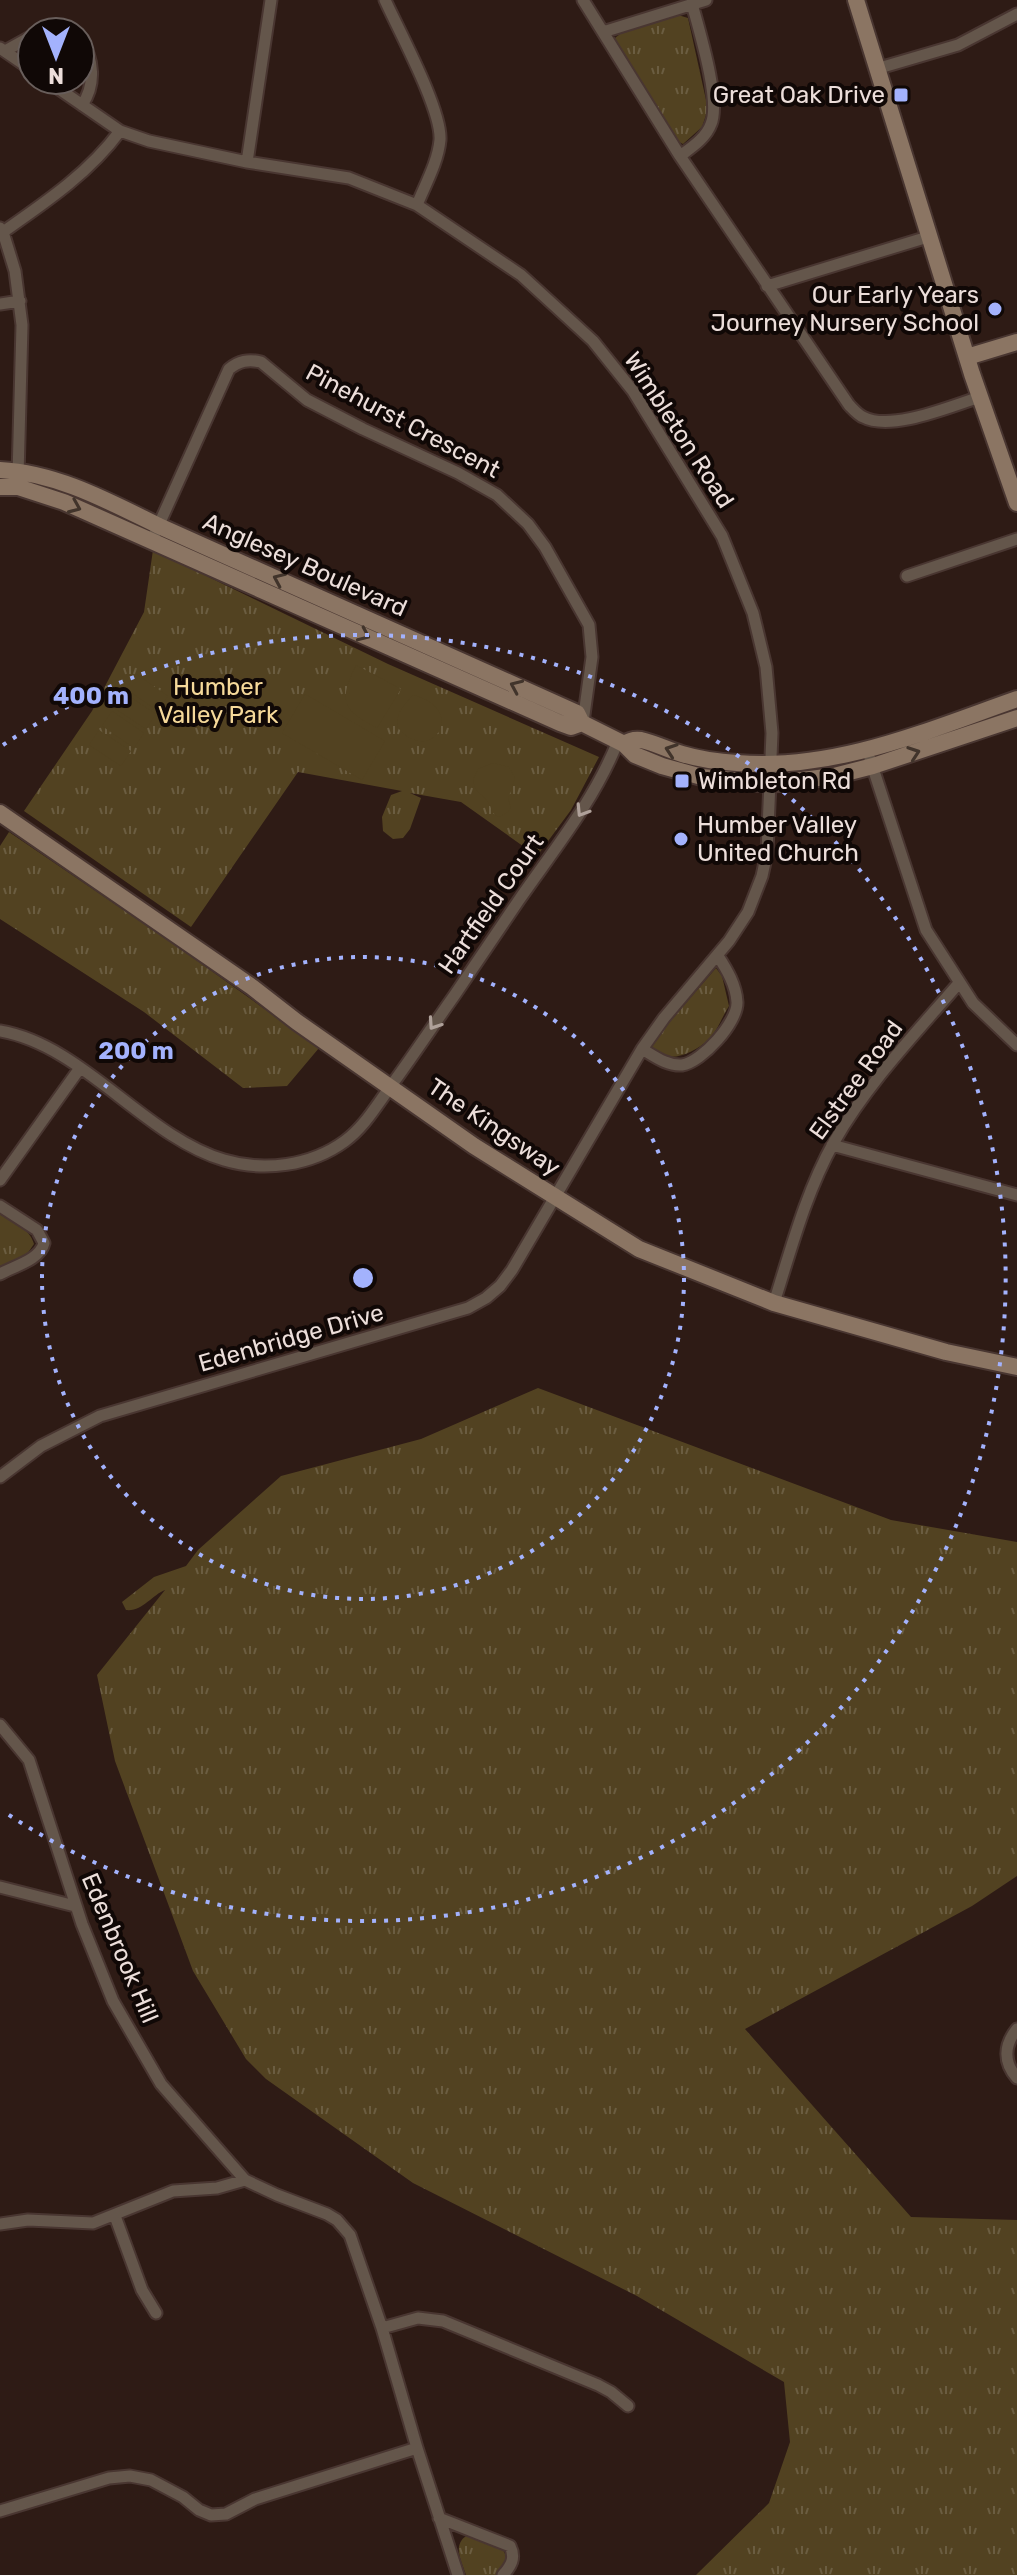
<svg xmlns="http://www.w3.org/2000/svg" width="1017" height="2575" font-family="Rubik,sans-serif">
  <defs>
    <pattern id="grass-tufts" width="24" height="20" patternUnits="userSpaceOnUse" patternTransform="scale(2)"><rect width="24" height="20" fill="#524221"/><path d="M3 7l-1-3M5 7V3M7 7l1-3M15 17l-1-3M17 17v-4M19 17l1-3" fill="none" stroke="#6b5d41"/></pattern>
  </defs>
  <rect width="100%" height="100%" fill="#2e1b15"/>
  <!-- grass -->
  <path fill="url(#grass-tufts)" d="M678,15L688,18L708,109L702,127L683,144L679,142L616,44L615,38L620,34Z
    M153,550L388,664L599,757L571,810L537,856L461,802L410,793L421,798L410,829L403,838L393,839L383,831L382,817L391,795L402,791L298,772L191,927L24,811L92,711L144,612Z
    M9,832L178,947L319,1048L287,1086L243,1088L144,1012L0,919V846Z
    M716,968L722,976L729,1006C722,1017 717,1032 708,1040C693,1054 664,1067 651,1045L654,1040Z
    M0,1214C12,1223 30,1228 34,1244L27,1254L0,1269Z
    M538,1388L891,1520L1017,1542V1876L972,1906L745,2029L911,2217L1017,2220V2575H696L769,2503L790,2442L784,2382L637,2296L413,2183L266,2079L246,2059L193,1971L115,1761L97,1675L165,1590C152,1595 142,1612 126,1610L122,1602L154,1577L186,1566L198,1550L281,1476L421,1439Z
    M466,2536H472L503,2550C510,2561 503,2567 496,2575H466C462,2562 452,2546 466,2536Z"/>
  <!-- garden -->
  <path fill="#524221" d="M356,665L401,689L377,728C341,709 339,701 356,665Z
    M136,674L168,696L158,711L126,689Z
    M124,693L156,714L146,729L114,708Z
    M305,694L385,741L362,780L282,733Z
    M413,695C469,709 431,767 398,728C394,715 405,704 413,695Z
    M112,711L144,733L134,748L102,726Z
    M99,730L131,751L121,766L89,745Z
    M493,763L509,767L515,778L508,799L511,807L508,812L499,817C490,812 493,810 488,802C482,793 476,795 473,780L478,769Z"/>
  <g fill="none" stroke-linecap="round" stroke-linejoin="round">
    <!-- street casing -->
    <g stroke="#493631" stroke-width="15">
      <path id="street" d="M385,0C399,31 442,110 440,140C438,162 425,185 417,205
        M583,0L680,156L849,405C853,409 858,415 863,417C891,432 951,406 980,397
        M45,32L56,30L70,32
        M603,32L706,0
        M80,39C94,58 96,85 82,105
        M0,48L32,70
        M5,51L32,36
        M876,69L958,45L1017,14
        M680,156C692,147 706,138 711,124C721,101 699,30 692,4
        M247,162L271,0
        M0,228L3,232L15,271L22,325L18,476
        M3,232C46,202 89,173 120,131
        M767,286L931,236
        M0,304L20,301
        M152,540L229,369C239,361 248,359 261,362L307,400L363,429L458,473L497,495L528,524L545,547L589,625L592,657L583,722
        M907,576L1017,539
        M870,759L926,930L973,1003L1017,1045
        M0,1031C83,1045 145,1137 224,1160C264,1172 311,1166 345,1141C363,1128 375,1108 388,1090C411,1059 432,1027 454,996C476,964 497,932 519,900C555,848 594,801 618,741
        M642,1049C654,1056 667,1066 682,1065C702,1062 738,1022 737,1002C736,985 727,970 718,956
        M832,1145L1017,1195
        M0,1180L80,1068
        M0,1206L37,1230L44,1243C40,1260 14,1266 0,1274
        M774,1303C791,1249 806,1192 834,1142C867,1084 915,1034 959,983
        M0,1477L41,1446L100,1416L468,1308L486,1298L500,1286L512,1270L642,1049L664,1018L729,941L748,912L762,876L767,853L772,733L766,667L753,613L722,536L633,391L593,341L521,275L417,205L349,178L247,162L149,141L120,131L46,80
        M0,1725L29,1760L82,1924L113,2001L161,2084L245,2180L277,2195L327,2214L337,2220L350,2235L382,2328L417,2448L458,2575
        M0,1887L75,1906
        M1017,2029C1004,2045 1003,2062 1017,2078
        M115,2216L142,2290L156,2313
        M0,2224L28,2220L93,2223L173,2191L217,2188L245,2180
        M382,2328L418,2318L443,2321L598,2385L611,2392L628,2406
        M0,2511L109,2478L130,2476L151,2480L183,2497L199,2510L211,2515L226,2514L255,2499L417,2448
        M439,2518L510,2546C516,2558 511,2566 503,2575"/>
    </g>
    <!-- secondary casing -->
    <g stroke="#493631" stroke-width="20">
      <path id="secondary" d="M856,0L972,374L1017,503
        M967,357L1017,342
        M0,470C57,473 108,501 159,526L577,713L582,723L624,744L635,755L662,766L702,777L770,784L834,776L873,766L1017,718
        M0,487H18L64,502L560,723L571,727L582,723
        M624,744C630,740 634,739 641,740C655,743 668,750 682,754C699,759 718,762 737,763C835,771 926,731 1017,699
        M0,813L252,987L297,1022L474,1146L639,1249L774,1303L946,1352L1017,1367"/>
    </g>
    <!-- street -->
    <use href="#street" stroke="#64564b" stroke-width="11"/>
    <!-- secondary -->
    <use href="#secondary" stroke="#8b7563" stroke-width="16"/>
  </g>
  <!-- one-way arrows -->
  <defs><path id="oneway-chevron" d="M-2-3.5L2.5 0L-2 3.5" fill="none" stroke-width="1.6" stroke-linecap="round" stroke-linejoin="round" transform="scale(2)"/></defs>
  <g stroke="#41342b">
    <use href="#oneway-chevron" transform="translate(75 507) rotate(23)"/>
    <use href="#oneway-chevron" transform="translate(279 579) rotate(-156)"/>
    <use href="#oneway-chevron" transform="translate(364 635) rotate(24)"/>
    <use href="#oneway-chevron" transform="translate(516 686) rotate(-156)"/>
    <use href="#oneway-chevron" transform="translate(671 750) rotate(-161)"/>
    <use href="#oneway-chevron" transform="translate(914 753) rotate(-19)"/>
  </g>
  <g stroke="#afa19a">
    <use href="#oneway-chevron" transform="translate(582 811) rotate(122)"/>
    <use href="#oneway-chevron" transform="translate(434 1024) rotate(124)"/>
  </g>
  <!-- distance rings -->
  <g fill="none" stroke="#a3b2fd" stroke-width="4" stroke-dasharray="4 8">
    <circle cx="363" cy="1278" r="321"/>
    <path d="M3 745A643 643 0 1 1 3 1811"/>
  </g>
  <!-- markers -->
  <g fill="#a3b2fd" stroke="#100806" stroke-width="3">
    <rect x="893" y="87" width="16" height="16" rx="4"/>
    <circle cx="995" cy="309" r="8"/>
    <rect x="674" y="773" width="16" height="16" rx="4"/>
    <circle cx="681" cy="839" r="8"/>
  </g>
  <g text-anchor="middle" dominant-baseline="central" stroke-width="8" stroke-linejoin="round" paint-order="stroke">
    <!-- poi labels -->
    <g font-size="24" fill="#ecdeda" stroke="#100806" text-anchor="end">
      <text x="885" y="95">Great Oak Drive</text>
      <text x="979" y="295">Our Early Years<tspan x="979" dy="28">Journey Nursery School</tspan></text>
      <text x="698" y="781" text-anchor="start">Wimbleton Rd</text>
      <text x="697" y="825" text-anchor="start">Humber Valley<tspan x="697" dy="28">United Church</tspan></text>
    </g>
    <!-- street labels -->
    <g font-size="24" fill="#ecdeda" stroke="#100806">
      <text transform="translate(403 421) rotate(28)">Pinehurst Crescent</text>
      <text transform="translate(679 430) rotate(57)">Wimbleton Road</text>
      <text transform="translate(305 565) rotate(24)">Anglesey Boulevard</text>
      <text transform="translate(491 904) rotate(-55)">Hartfield Court</text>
      <text transform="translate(856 1080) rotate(-54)">Elstree Road</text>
      <text transform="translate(494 1127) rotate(34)">The Kingsway</text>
      <text transform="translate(291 1338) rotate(-16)">Edenbridge Drive</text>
      <text transform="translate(120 1948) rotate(67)">Edenbrook Hill</text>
    </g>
    <!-- park labels -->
    <g font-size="24" fill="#f6d99a" stroke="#100806">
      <text x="218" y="687">Humber<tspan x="218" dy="28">Valley Park</tspan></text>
    </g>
  </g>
  <circle cx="363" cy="1278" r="12" fill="#a3b2fd" stroke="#100806" stroke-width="4"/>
  <g font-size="24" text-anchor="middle" font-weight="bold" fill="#a3b2fd" stroke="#100806" stroke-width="8" stroke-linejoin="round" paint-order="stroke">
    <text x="91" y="704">400 m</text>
    <text x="136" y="1059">200 m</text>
  </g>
  <!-- north arrow -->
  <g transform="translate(56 56) rotate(180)"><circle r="38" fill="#100806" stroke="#685e5b" stroke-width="2"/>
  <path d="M0-6L14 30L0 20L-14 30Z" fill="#a3b2fd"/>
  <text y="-12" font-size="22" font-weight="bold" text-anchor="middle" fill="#ecdeda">N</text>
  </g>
</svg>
